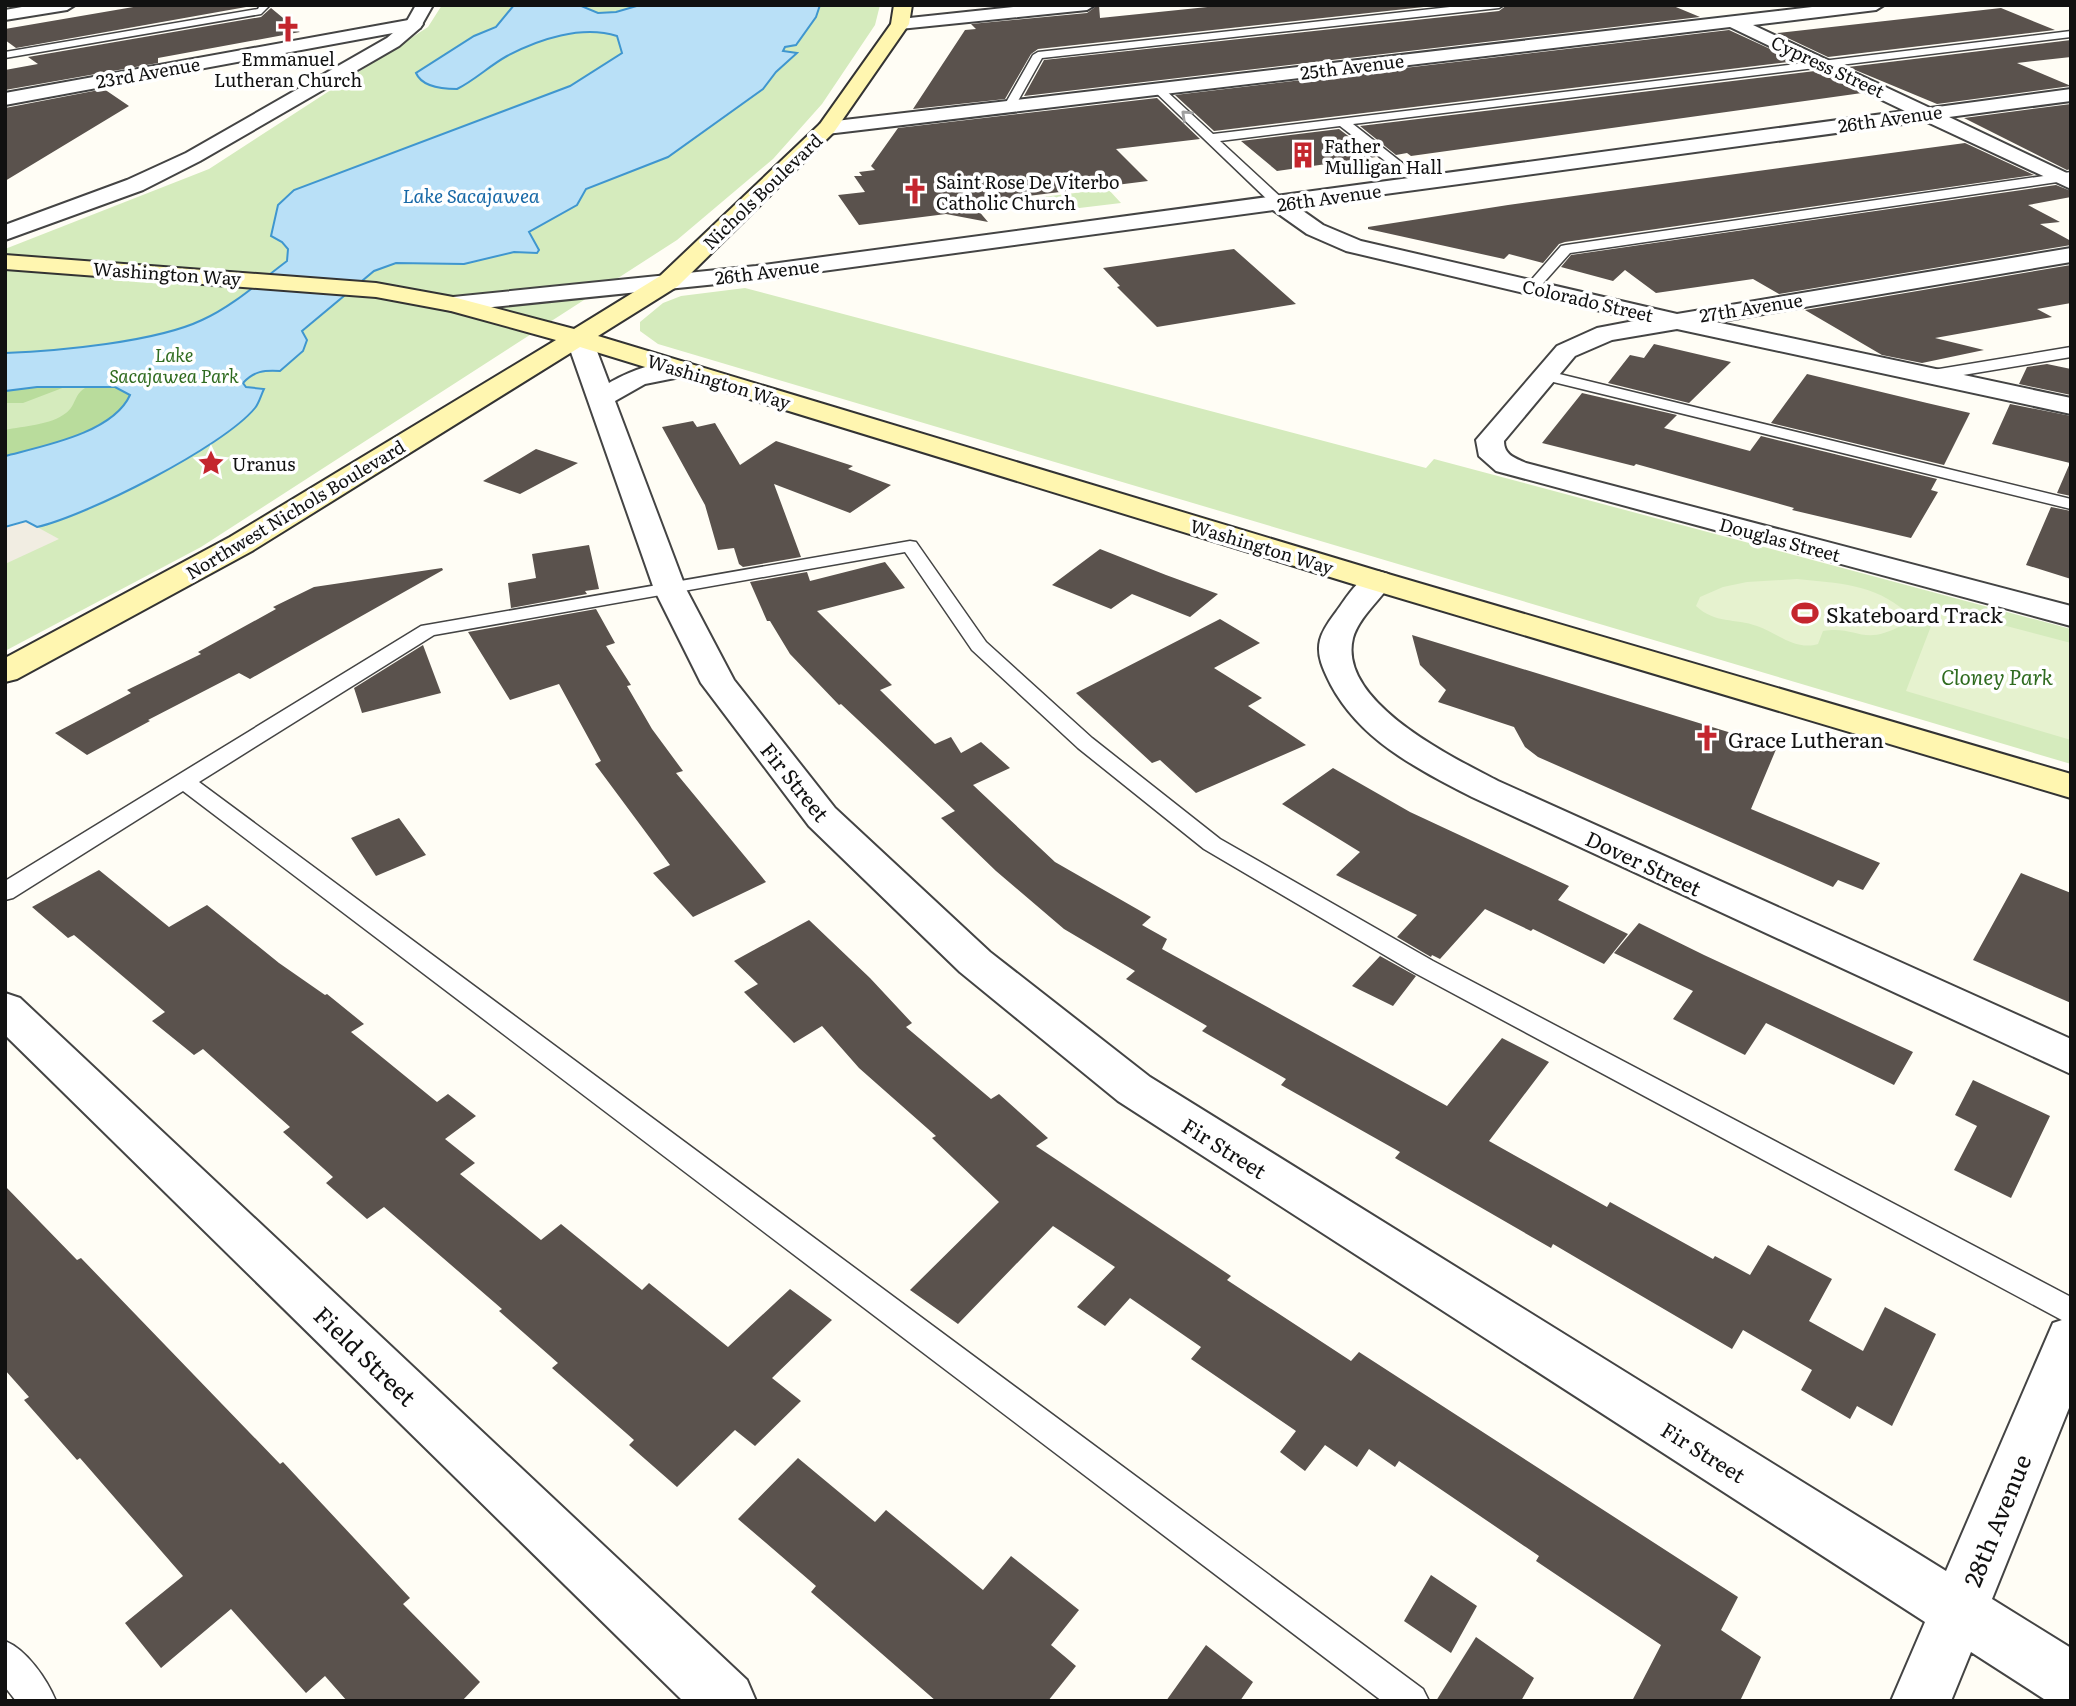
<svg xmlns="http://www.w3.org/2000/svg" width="2076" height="1706" font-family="Literata,serif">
  <rect width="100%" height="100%" fill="#fffdf5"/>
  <!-- green -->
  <path fill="#d5ebbd" d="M442,5H880L875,25L822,104L773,159L677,240L201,547L5,651V249L209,169L428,27Z
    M1108,189L1121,203L1046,212L1034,198Z
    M745,288L1426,468L1434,459L2071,629V764L658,344L640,331V322L663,303L681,296Z"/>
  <!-- forest -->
  <path fill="#b9dc9c" d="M37,387H65L23,403H5V391Z
    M87,387H115L130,395C113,433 43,446 5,456V430C24,426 51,425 66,413C77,405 73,394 87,387Z"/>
  <!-- pitch -->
  <path fill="#e6f2cf" d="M1797,579C1837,583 1875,584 1906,612L1904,624C1862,648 1858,625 1823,631L1818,644C1796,651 1777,633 1757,626C1735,618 1715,624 1696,606L1700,597L1723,587L1747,582Z
    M1938,608L2071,643V740L1906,691Z"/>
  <!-- plaza -->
  <path fill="#f1ede2" d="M26,521L59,539L5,564V527Z"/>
  <!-- water -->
  <path fill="#b9e0f7" stroke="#3f96cf" stroke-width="2" d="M514,5H579L598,13L616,12L640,5H820L816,17L796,45L785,47L783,51L797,53L776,72L763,89L668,157L586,189L577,205L529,232L539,250L537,253L514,252L464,264L396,263L374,271L302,331L307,340L303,351L280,371C264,370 254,371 243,383L246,387L264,389C261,395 259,403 255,408C223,447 86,516 37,527L26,521L5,527V456C43,446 113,433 130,395L115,387H37L5,391V353C58,351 156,342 202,320C233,306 259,282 287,261L288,249L282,242L271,236L278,205L294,190L570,86L622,53L617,36C582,25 539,39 507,56C489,66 475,80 457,89C443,89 422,87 416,73L474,36L496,27Z"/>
  <!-- building -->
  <path fill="#5a524d" d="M145,5H257L16,48L5,40V29Z
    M1098,5H1099L1100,18L1227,5H1442L1038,49L1031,54L1005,99L913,109L965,30L976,29L971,24L1087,13Z
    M1507,5H1671L1700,17L1024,96L1044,60L1499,11Z
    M271,8L300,32L158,58V63L5,90V70L38,64L28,57L261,17Z
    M2001,8L2055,30L1828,57L1777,33Z
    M1729,30L1796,61L1214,131L1175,95Z
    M2071,40V57L2017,63L2071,86L1937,104L1848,67Z
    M1815,71L1862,93L1411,156L1407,153L1396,155L1360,126Z
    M104,89L129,106L5,181V108Z
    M1157,98L1200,139L1116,149L1148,181L972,203L988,222L946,214L859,225L838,195L865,192L854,176H862L859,172L875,170L871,166L898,128Z
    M2071,104V169L2067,170L1964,118Z
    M1339,129L1376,157L1277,171L1241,141Z
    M1965,143L2034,175L1565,242L1559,244L1543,263L1509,254L1504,259L1368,229V227L1508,205Z
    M2056,185L2071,191V197L2028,205L2060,222L2040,224L2071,241V245L1779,294L1753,279L1656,293L1625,270L1613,281L1561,267L1571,255Z
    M1234,249L1296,304L1157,327L1117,287L1120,286L1103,268Z
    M2071,265V303L2037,309L2052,317L1935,338L1984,350L1922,363L1882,355L1805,310Z
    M1654,344L1731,362L1689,403L1608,383L1630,355L1644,358Z
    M2047,364L2071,369V395L2019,384L2027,367Z
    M1807,374L1927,403L1970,413L1944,465L1771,423Z
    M1582,393L1677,415L1664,428L1750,451L1761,436L1937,479L1931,490L1938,492L1911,538L1792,510L1794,508L1636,464L1634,466L1542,443Z
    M2010,404L2071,416V496L2057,493L2070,463L1992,444Z
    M693,421L697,427L715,423L740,465L776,441L853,466L848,469L891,485L850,513L774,484L801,557L743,567L739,564L734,548L718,550L705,505L662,427Z
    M536,449L578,463L520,494L483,481Z
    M2051,507L2071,511V579L2026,565Z
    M589,545L599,589L585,591L587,594L511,608L508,583L536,578L532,554Z
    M1100,549L1166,575L1218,594L1190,617L1132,594L1111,609L1052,585Z
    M885,562L905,588L817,611L892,685L880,690L935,744L951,737L961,753L981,742L1010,768L973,785L1055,862L1151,917L1142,925L1167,939L1162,949L1447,1106L1502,1038L1549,1062L1489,1141L1607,1207L1610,1202L1713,1259L1715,1256L1750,1275L1768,1245L1832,1279L1809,1321L1863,1351L1885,1307L1936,1334L1892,1426L1857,1406L1850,1419L1801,1390L1812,1370L1743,1330L1732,1349L1553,1244L1551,1248L1395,1158L1400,1152L1281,1085L1286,1079L1202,1031L1207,1026L1126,979L1135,971L1064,929L996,871L941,818L955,811L841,704L839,705L790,654L770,621H767L750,582L807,572L810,581Z
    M442,568L443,570L250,679L239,673L148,720L150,721L87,755L55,733L131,693L127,690L201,654L198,652L276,609L273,607L314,587Z
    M596,609L615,643L606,646L631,685L627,686L652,729L683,771L676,773L766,882L693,917L653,873L670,865L595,764L601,761L559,684L510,700L468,632Z
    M1220,619L1260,643L1214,668L1262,698L1248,706L1306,745L1196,793L1160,760L1152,763L1076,693Z
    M1412,635L1777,747L1751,809L1880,863L1863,890L1838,880L1833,887L1538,757L1525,747L1514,727L1438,702L1446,690L1420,665Z
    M423,645L441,693L362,713L354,688Z
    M1333,768L1410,812L1569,886L1558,900L1628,934L1604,964L1533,929L1531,931L1485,909L1440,959L1432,955L1431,957L1397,937L1417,915L1336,875L1360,852L1282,804Z
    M399,818L426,855L376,876L351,838Z
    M99,870L169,927L207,905L279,963L325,995L327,994L364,1024L351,1032L437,1102L448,1094L476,1116L445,1139L475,1163L460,1174L541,1240L561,1224L642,1290L649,1283L728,1347L790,1289L832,1320L772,1378L801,1401L755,1446L735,1430L677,1487L629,1445L634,1440L552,1368L558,1363L499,1311L502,1309L384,1207L367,1219L326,1183L333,1177L283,1132L290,1127L203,1049L194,1055L152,1021L165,1012L74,935L68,938L32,907Z
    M2021,873L2071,893V1003L1973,960Z
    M809,920L870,978L912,1023L906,1027L991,1099L999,1094L1048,1138L1036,1146L1231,1276L1227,1280L1351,1361L1359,1352L1738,1597L1721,1630L1761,1657L1740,1701H1632L1661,1645L1536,1561L1539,1556L1399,1461L1395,1467L1369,1449L1357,1467L1325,1445L1305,1471L1280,1452L1296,1431L1191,1359L1201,1347L1130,1298L1105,1326L1077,1307L1115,1267L1053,1226L958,1324L910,1290L999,1202L932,1138L936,1136L859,1068L822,1026L794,1043L744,992L758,984L734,961Z
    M1639,923L1704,955L1913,1052L1894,1085L1766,1023L1745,1055L1673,1019L1693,991L1614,953Z
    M1380,956L1416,976L1393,1006L1352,986Z
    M1973,1080L2050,1116L2011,1198L1954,1170L1977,1126L1955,1115Z
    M5,1186L77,1260L81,1258L280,1464L283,1462L410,1598L403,1604L480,1682L462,1701H347L325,1676L306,1693L231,1609L161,1668L125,1623L183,1576L80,1458L77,1460L24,1400L29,1397L5,1370Z
    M798,1458L875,1522L886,1510L983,1590L1011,1556L1079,1610L1051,1645L1076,1666L1048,1701H936L811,1592L816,1586L738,1519Z
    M1431,1575L1477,1606L1451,1653L1404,1621Z
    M1476,1637L1534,1678L1521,1701H1436Z
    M1206,1645L1253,1682L1240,1701H1166Z"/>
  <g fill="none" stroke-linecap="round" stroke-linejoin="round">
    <!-- service casing -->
    <g stroke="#444" stroke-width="3">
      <path id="service" d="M260,5H270L261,14L5,58V52L258,9Z
        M1468,5H1504L1499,8L1042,58L1014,108L1004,106L1033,55L1038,52Z
        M2071,31V37L1353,124L1425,181V187L1420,188L1340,126L1220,141L1285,201L1287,204L1280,208L1275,207L1152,89L1162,87L1213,134Z
        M2071,172V180L1570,253L1538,289H1528L1526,286L1561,246L1566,245Z
        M2071,347V357L1933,380L1925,375L1933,370Z
        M1543,370L2071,499V509L1537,378L1535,375L1537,372Z
        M910,541L916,542L986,642L1092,738L1220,839L1433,961L2071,1297V1325L1415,973L1204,849L1078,748L972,650L905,552L434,635L199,782L1423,1689L1429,1701H1382L183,791L13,898L5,900V881L421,626Z
        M5,1641C27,1650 47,1679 56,1701H16L5,1687Z"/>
    </g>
    <!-- minor casing -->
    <g stroke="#444" stroke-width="4">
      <path id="minor" d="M33,5H75L67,10L5,20V10Z
        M1033,5H1095L1087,10L900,29L891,24L900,19Z
        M1829,5H1884L1876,10L1753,25L1930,108L2071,89V101L1949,117L2071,175V189L1925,121L1296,206L1323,225L1361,241L1677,314L2071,248V262L1716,322L2071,398V414L1677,329L1612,340L1575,356L1504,441C1504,455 1515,458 1526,463L2071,606V626L1496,471L1479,456L1476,440L1557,346L1597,328L1639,320L1346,251L1307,234L1273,210L756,280L453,311L444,309L441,304L444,299L453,297L756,266L1905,111L1730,27L827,134L820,132L817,128L820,124L827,122Z
        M414,19L420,20L423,24L420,28L5,105V93Z
        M579,330L588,333L592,338L609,383C630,371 665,357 690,363L694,369L690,375L645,384L615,401L686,589L734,680L835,808L990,952L1150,1077L1946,1571L2053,1323L2071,1317V1403L1992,1599L2071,1648V1701H2047L1971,1652L1951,1701H1891L1925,1622L1118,1101L960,972L809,826L701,683L654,589L566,338L570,333Z
        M1377,571L1388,574L1393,581C1381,599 1359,617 1353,638C1337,702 1454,758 1498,781L2071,1039V1074L1472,797C1418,769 1361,741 1331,685C1324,671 1316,656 1320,640C1323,629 1330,620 1336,612C1347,597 1359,576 1377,571Z
        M5,993L20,998L747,1680L756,1701H683L5,1035Z"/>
    </g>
    <!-- tertiary casing -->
    <g stroke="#444" stroke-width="4">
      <path id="tertiary" d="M416,5H433L420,28L399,46L200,161L143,190L5,240V225L127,180L186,153L387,38L407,21Z"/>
    </g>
    <!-- secondary casing -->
    <g stroke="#333" stroke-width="4">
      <path id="secondary" d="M894,5H912L909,24L834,132L678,286L598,336L1388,574L2071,774V798L1366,588L580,347L252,551L17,679L5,682V658L230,537L556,340L451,311L376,297L5,269V255L376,283L453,297L574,329L660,276L820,124L891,24Z"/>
    </g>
    <!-- service -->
    <use href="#service" fill="#fff" fill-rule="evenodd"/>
    <!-- minor -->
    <use href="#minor" fill="#fff" fill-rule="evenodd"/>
    <!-- tertiary -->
    <use href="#tertiary" fill="#fff" fill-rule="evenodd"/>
    <!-- secondary -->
    <use href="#secondary" fill="#fff6b0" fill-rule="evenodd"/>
  </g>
  <!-- one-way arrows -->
  <defs><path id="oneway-chevron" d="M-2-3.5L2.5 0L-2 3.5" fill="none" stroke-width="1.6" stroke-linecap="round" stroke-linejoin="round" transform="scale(1.75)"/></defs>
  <use stroke="#a0a0a0" href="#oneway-chevron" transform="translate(1186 115) rotate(-137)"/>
  <!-- icons -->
  <defs>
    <g id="church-bare" transform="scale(2.1)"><path d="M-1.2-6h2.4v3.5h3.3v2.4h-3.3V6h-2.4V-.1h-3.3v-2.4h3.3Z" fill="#c4262e" stroke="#fff" stroke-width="2.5" paint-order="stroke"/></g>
    <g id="building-bare" transform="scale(2.1)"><path d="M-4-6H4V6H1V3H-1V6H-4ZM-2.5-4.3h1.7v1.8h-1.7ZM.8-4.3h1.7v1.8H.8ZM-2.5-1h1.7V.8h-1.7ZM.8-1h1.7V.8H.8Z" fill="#c4262e" stroke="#fff" stroke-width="2.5" paint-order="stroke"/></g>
    <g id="sight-bare" transform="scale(2.1)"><path d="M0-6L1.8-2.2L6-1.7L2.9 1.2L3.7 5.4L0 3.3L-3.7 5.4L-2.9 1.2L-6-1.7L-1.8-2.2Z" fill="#c4262e" stroke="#fff" stroke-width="2.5" paint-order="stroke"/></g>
    <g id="stadium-bare" transform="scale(2.1)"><path d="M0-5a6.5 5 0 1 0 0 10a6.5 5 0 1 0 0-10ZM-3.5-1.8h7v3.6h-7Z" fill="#c4262e" stroke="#fff" stroke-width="2.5" paint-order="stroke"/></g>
  </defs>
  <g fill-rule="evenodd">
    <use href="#church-bare" x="288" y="29"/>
    <use href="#building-bare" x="1303" y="155"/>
    <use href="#church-bare" x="915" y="191"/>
    <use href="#sight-bare" x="211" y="463"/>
    <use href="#stadium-bare" x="1805" y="613"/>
    <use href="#church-bare" x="1707" y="738"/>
  </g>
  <g text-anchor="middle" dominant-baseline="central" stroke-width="7" stroke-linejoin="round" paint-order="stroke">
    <!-- far-poi labels -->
    <g font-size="18" fill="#111" stroke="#fff" text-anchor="start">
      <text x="288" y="58" text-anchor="middle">Emmanuel<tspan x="288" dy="21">Lutheran Church</tspan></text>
      <text x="1324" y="145">Father<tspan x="1324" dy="21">Mulligan Hall</tspan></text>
      <text x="936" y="181">Saint Rose De Viterbo<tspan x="936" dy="21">Catholic Church</tspan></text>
      <text x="232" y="463">Uranus</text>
    </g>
    <!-- far-street labels -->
    <g font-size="18" fill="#111" stroke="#fff">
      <text transform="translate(1352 66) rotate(-7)">25th Avenue</text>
      <text transform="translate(1828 66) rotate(25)">Cypress Street</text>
      <text transform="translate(148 72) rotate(-10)">23rd Avenue</text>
      <text transform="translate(1890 118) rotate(-8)">26th Avenue</text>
      <text transform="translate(762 191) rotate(-44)">Nichols Boulevard</text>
      <text transform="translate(1329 197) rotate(-8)">26th Avenue</text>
      <text transform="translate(767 271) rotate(-7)">26th Avenue</text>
      <text transform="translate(167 273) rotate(4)">Washington Way</text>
      <text transform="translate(1588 300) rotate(13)">Colorado Street</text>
      <text transform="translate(1751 307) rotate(-9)">27th Avenue</text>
      <text transform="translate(719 381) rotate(17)">Washington Way</text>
      <text transform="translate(295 509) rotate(-31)">Northwest Nichols Boulevard</text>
      <text transform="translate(1780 539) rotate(15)">Douglas Street</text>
      <text transform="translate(1262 546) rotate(17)">Washington Way</text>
    </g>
    <!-- far-park labels -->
    <g font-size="18" font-style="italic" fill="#2f6b1f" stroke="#fff">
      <text x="174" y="354">Lake<tspan x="174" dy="21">Sacajawea Park</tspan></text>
    </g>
    <!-- far-water labels -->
    <g font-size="19" font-style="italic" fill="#1768a6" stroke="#fff">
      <text x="471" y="195">Lake Sacajawea</text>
    </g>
    <!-- poi labels -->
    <g font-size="21" fill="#111" stroke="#fff" text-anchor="start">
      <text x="1826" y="613">Skateboard Track</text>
      <text x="1728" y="738">Grace Lutheran</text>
    </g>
    <!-- park labels -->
    <g font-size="21" font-style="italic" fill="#2f6b1f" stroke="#fff">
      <text x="1997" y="675">Cloney Park</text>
    </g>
    <!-- street labels -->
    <g font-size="21" fill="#111" stroke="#fff">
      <text transform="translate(796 781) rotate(51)">Fir Street</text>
      <text transform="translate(1644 862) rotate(25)">Dover Street</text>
      <text transform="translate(1225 1147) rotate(32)">Fir Street</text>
      <text transform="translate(1704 1451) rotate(32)">Fir Street</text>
    </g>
    <!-- near-street labels -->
    <g font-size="24" fill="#111" stroke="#fff">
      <text transform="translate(366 1355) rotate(44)">Field Street</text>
      <text transform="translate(1996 1520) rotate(-68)">28th Avenue</text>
    </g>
  </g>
  <!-- border -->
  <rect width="2076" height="1706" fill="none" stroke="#111111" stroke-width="14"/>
</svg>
